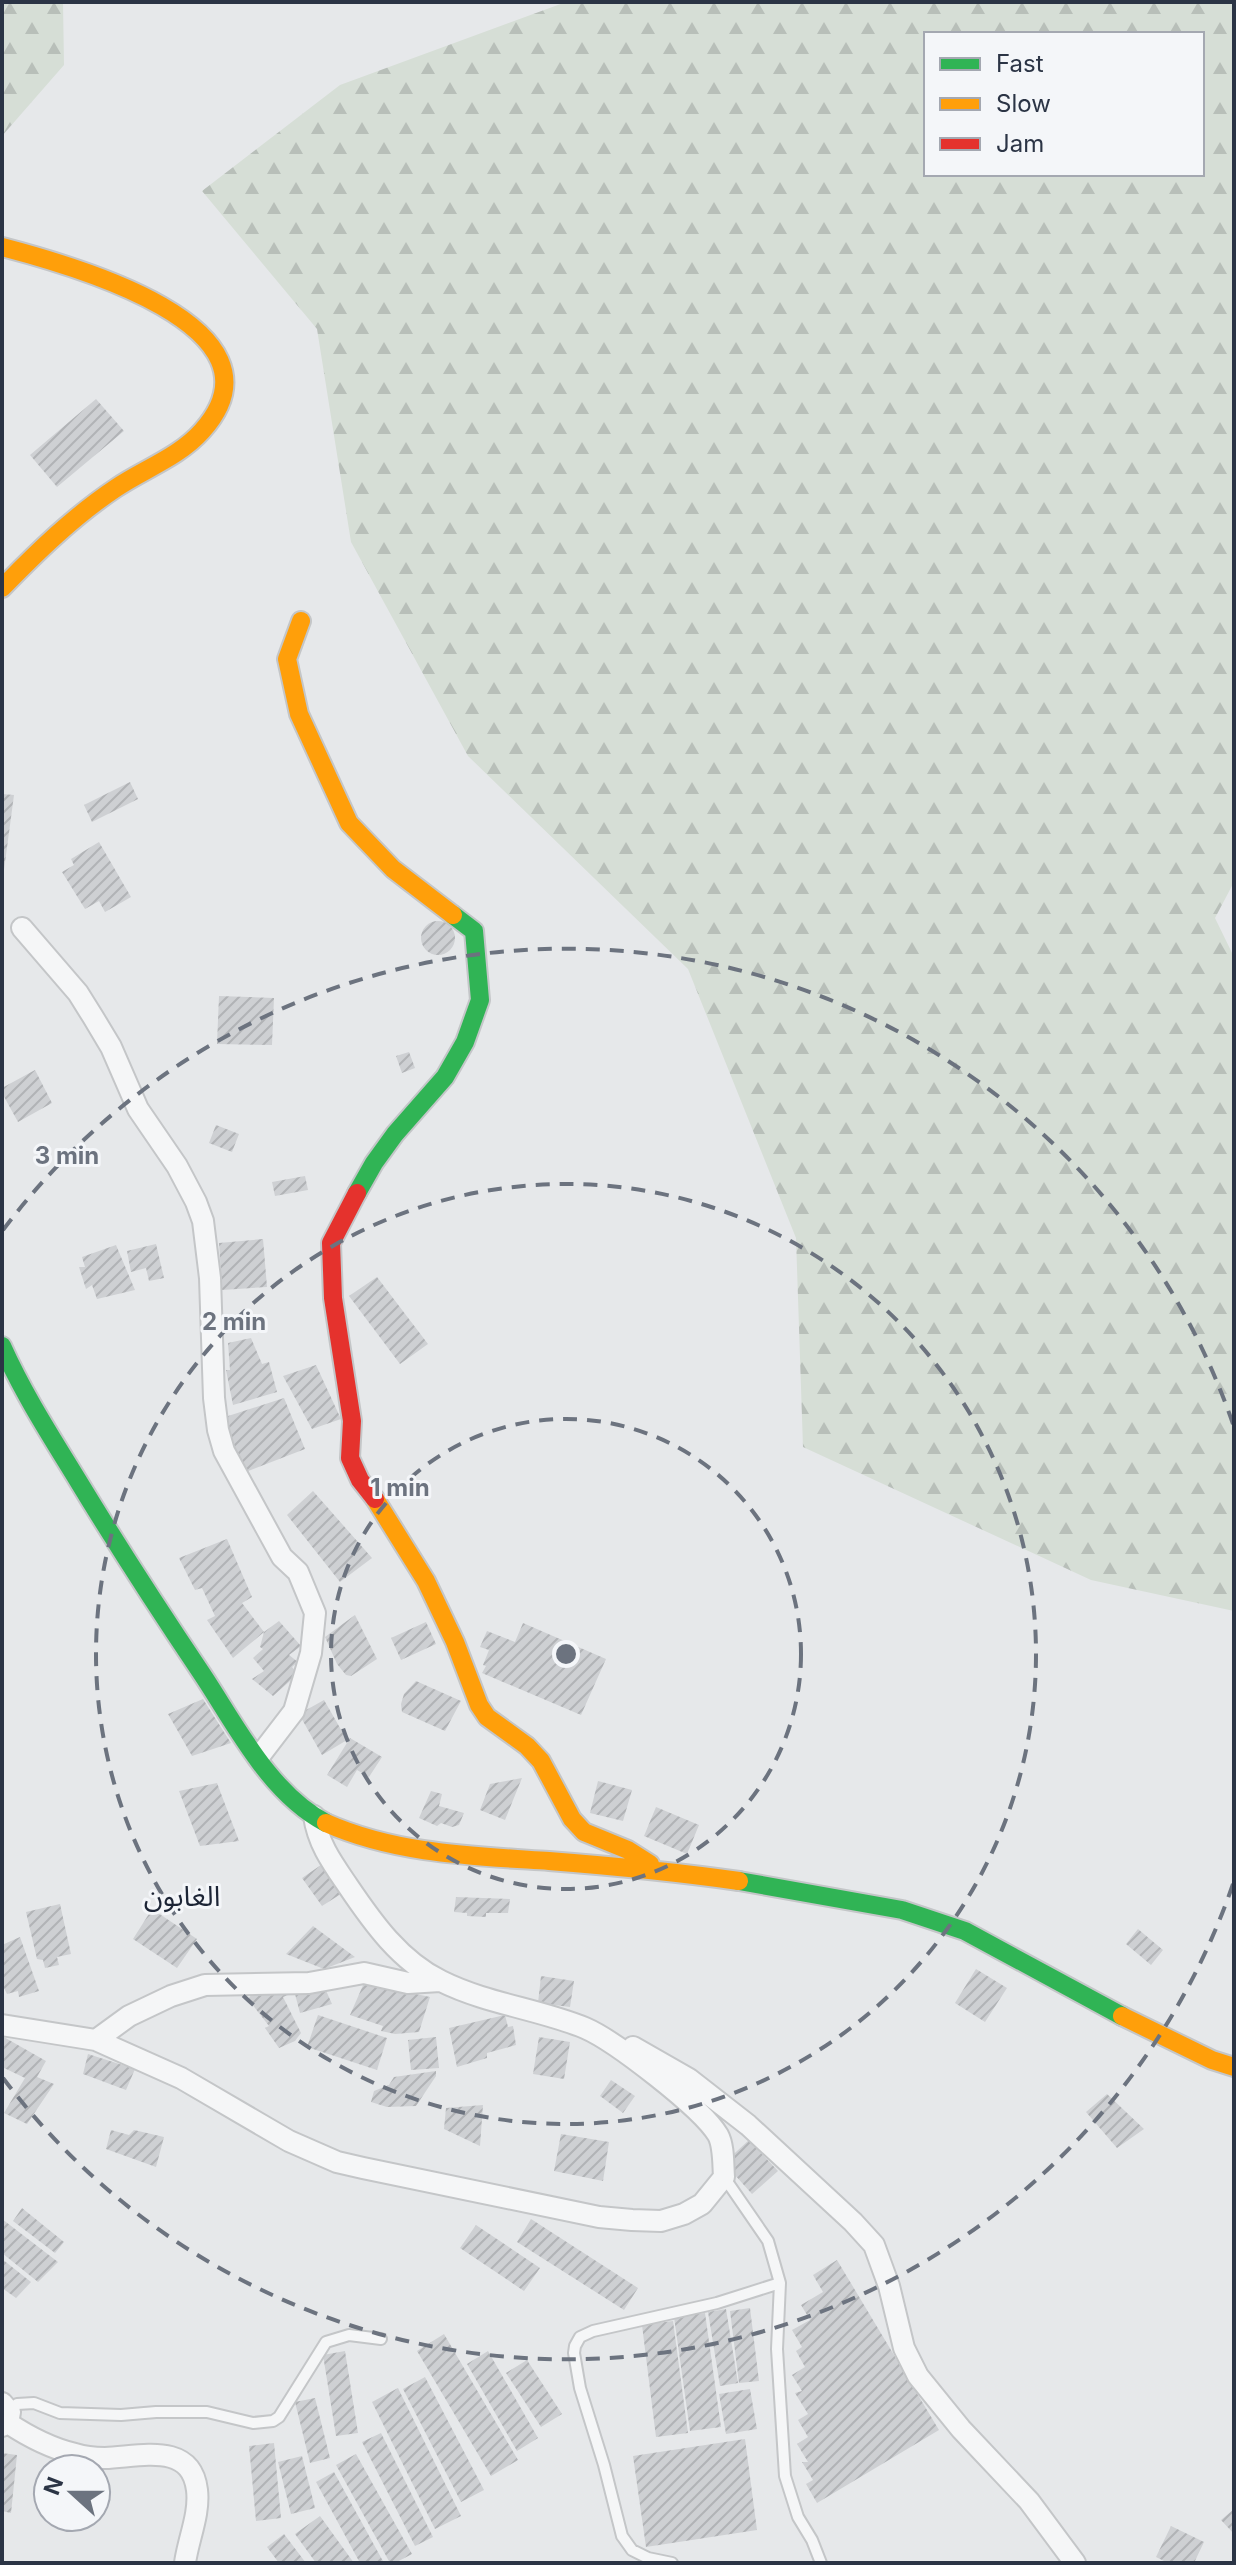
<svg xmlns="http://www.w3.org/2000/svg" width="1236" height="2565" font-family="Inter,'Noto Sans Arabic',sans-serif">
  <defs>
    <pattern id="forest-firs" width="22" height="20" patternUnits="userSpaceOnUse" patternTransform="scale(2)"><rect width="22" height="20" fill="#d6ded6"/><path d="M5 1l3.5 6h-7zM16 11l3.5 6h-7z" fill="#b8bfb9"/></pattern>
    <pattern id="building-hatch" width="6" height="6" patternUnits="userSpaceOnUse" patternTransform="scale(2)"><rect width="6" height="6" fill="#ced0d3"/><path d="M-1 1l2-2M0 6l6-6M5 7l2-2" fill="none" stroke="#b1b3b6"/></pattern>
  </defs>
  <rect width="100%" height="100%" fill="#e6e8ea"/>
  <!-- forest -->
  <path fill="url(#forest-firs)" fill-rule="evenodd" d="M2,2H63L64,65L2,136Z
    M566,2H1234V882L1215,918L1234,957V1611L1091,1580L803,1447L796,1238L688,969L468,756L351,542L317,329L202,191L340,85ZM926,34H1202V174H926Z"/>
  <!-- building -->
  <path fill="url(#building-hatch)" d="M96,399L124,431L57,487L30,455Z
    M130,782L138,799L92,822L84,805Z
    M2,794L14,795L4,870H2Z
    M99,842L131,897L105,912L99,901L85,909L62,872L74,865L71,859Z
    M421 938a17 17 0 1 1 34 0a17 17 0 1 1-34 0Z
    M219,996L274,998L272,1045L217,1044Z
    M409,1052L415,1068L402,1073L396,1056Z
    M35,1070L52,1103L18,1122L2,1093V1088Z
    M216,1125L239,1134L232,1152L209,1143Z
    M305,1176L308,1190L275,1196L272,1182Z
    M263,1239L267,1287L222,1290L219,1243Z
    M156,1244L164,1278L149,1281L146,1268L131,1272L127,1251Z
    M116,1245L135,1290L97,1299L92,1285L86,1289L79,1267H85L82,1257Z
    M377,1277L428,1344L400,1364L349,1296Z
    M251,1338L262,1364L269,1362L277,1392L233,1405L226,1370H230L228,1343Z
    M316,1365L341,1419L312,1429L283,1376Z
    M284,1398L305,1449L243,1473L225,1417Z
    M313,1491L372,1558L340,1582L287,1515Z
    M227,1539L252,1597L242,1603L264,1632L233,1658L207,1620L215,1616L202,1588L195,1590L179,1558Z
    M355,1615L377,1659L351,1676L346,1675L337,1664L325,1637Z
    M279,1621L301,1646L289,1655L298,1662L292,1667L298,1674L273,1696L252,1679L264,1671L253,1658L263,1649L260,1647L264,1632Z
    M426,1622L436,1644L401,1660L391,1638Z
    M523,1623L606,1659L581,1715L482,1673L486,1666L483,1665L489,1650L480,1647L487,1631L515,1642Z
    M416,1681L461,1701L445,1731L402,1712L401,1704L404,1694Z
    M203,1699L231,1743L192,1756L168,1714Z
    M324,1700L347,1740L322,1755L299,1714Z
    M350,1738L382,1757L369,1777L357,1770L347,1787L327,1775Z
    M522,1778L505,1820L480,1810L490,1784Z
    M598,1781L632,1790L623,1821L590,1813Z
    M217,1783L239,1841L200,1846L179,1791Z
    M431,1791L442,1794L439,1806L464,1813L459,1825L452,1827L441,1823L437,1826L419,1818Z
    M656,1807L699,1825L687,1854L644,1836Z
    M321,1865L344,1892L322,1906L302,1878Z
    M456,1897L510,1899L508,1913H486V1917L467,1916V1913L454,1912Z
    M60,1904L71,1954L57,1957L59,1965L45,1968L43,1960L37,1959L26,1912Z
    M152,1909L197,1939L177,1968L133,1939Z
    M313,1926L355,1957L324,1969L286,1954Z
    M1138,1929L1163,1950L1151,1965L1126,1944Z
    M20,1937L39,1991L19,1997L18,1991L7,1994L2,1984V1945Z
    M976,1969L1007,1988L985,2022L955,2003Z
    M541,1976L574,1981L570,2007L538,2003Z
    M364,1983L430,1997L419,2032L395,2034L381,2031L383,2026L350,2015Z
    M285,1986L288,1995L283,1997L301,2033L295,2041L279,2048L265,2028L269,2026L248,1999L256,1989Z
    M324,1986L332,2004L300,2013L295,1994Z
    M318,2015L387,2038L377,2070L307,2047Z
    M505,2015L508,2027L513,2026L516,2045L487,2053V2058L457,2067L449,2028Z
    M2,2036L46,2061L37,2077L54,2084L27,2124L4,2113L25,2078L2,2067Z
    M436,2037L439,2068L411,2070L408,2040Z
    M539,2037L570,2042L564,2079L533,2074Z
    M88,2054L135,2069L126,2090L83,2074Z
    M436,2071V2076L416,2106L387,2107L371,2102L374,2091L389,2085L394,2077Z
    M611,2080L635,2096L623,2113L600,2096Z
    M1107,2094L1144,2129L1117,2148L1086,2112Z
    M483,2105L480,2146L444,2129L446,2108Z
    M111,2130L129,2135L134,2130L164,2137L156,2167L106,2149Z
    M561,2134L609,2142L603,2181L554,2171Z
    M749,2140L778,2171L752,2194L724,2163Z
    M22,2208L64,2242L55,2253L13,2221Z
    M2,2219L58,2262L38,2282L2,2253Z
    M531,2219L638,2288L624,2310L517,2242Z
    M476,2225L540,2268L524,2291L460,2248Z
    M2,2259L31,2282L16,2298L2,2288Z
    M837,2260L939,2430L817,2503L806,2484L813,2480L802,2462H808L797,2444L808,2437L798,2420L808,2414L795,2393L802,2391L792,2375L805,2367L796,2351L802,2347L792,2330L810,2320L801,2305L823,2292L813,2275Z
    M750,2308L759,2381L739,2383L730,2311Z
    M726,2309L738,2383L720,2386L708,2312Z
    M705,2313L721,2427L690,2431L674,2317Z
    M673,2321L688,2433L656,2437L642,2325Z
    M444,2334L518,2460L491,2476L417,2351Z
    M345,2351L358,2433L336,2436L323,2355Z
    M488,2351L538,2438L517,2451L467,2364Z
    M527,2360L562,2414L541,2427L506,2373Z
    M425,2377L484,2490L461,2502L403,2389Z
    M398,2388L461,2516L435,2529L372,2402Z
    M750,2389L757,2429L726,2434L719,2394Z
    M315,2398L330,2458L310,2463L295,2402Z
    M381,2433L433,2537L415,2546L362,2442Z
    M745,2439L757,2530L646,2547L633,2456Z
    M274,2443L281,2518L256,2521L249,2446Z
    M2,2453L17,2455L11,2513L2,2511Z
    M356,2454L412,2554L395,2563H390L336,2465Z
    M302,2456L315,2508L291,2514L278,2462Z
    M334,2472L384,2563H360L316,2482Z
    M1234,2509V2534L1221,2520Z
    M320,2516L354,2563H316L295,2534Z
    M1171,2526L1204,2542L1194,2563H1168L1156,2557Z
    M284,2534L306,2563H279L267,2547Z"/>
  <g fill="none" stroke-linecap="round" stroke-linejoin="round">
    <!-- lane casing -->
    <g stroke="#c4c6c8" stroke-width="14">
      <path id="lane" d="M724,2177L768,2241L780,2283L777,2349L785,2476L798,2517L812,2540L821,2563
        M10,2412L17,2404L34,2403L60,2413L121,2415L156,2412H207L253,2423L273,2421L279,2417L326,2342L349,2335L381,2339
        M672,2563L648,2558L632,2550L622,2536L604,2465L580,2388L574,2353L575,2346L580,2337L593,2331L717,2303L780,2283"/>
    </g>
    <!-- street casing -->
    <g stroke="#c4c6c8" stroke-width="24">
      <path id="street" d="M22,928L78,993L93,1017L111,1047L138,1109L177,1166L196,1202L203,1221L210,1278L214,1398L218,1430L224,1451L282,1557L298,1572L315,1613L311,1653L294,1711L258,1758
        M2,2025L96,2040L181,2078L289,2141L337,2162L363,2168L599,2217L632,2220L661,2221L684,2214L702,2204L724,2177C723,2164 724,2146 718,2135C702,2108 615,2041 585,2028C539,2009 487,2004 441,1981C400,1961 373,1923 348,1886C333,1864 318,1844 314,1816
        M96,2040L129,2016L171,1996L205,1985L309,1983L364,1973L408,1983L440,1981
        M633,2047L689,2079L748,2125L853,2222L874,2245L889,2286L904,2348L918,2376L961,2429L1029,2501L1075,2563
        M2,2403L10,2412L8,2423L2,2426
        M8,2423C29,2437 50,2448 75,2454C84,2457 96,2458 105,2458C139,2457 191,2441 197,2490C200,2514 188,2540 185,2563"/>
    </g>
    <!-- fast casing -->
    <g stroke="#c4c6c8" stroke-width="22">
      <path id="fast" d="M357,1193L374,1163L395,1134L445,1077L465,1042L480,1000L474,931L453,915
        M2,1346C23,1393 50,1435 77,1479C117,1545 159,1610 202,1674C236,1725 269,1793 326,1823
        M739,1881L902,1910L965,1931L1122,2016"/>
    </g>
    <!-- slow casing -->
    <g stroke="#c4c6c8" stroke-width="22">
      <path id="slow" d="M2,247C67,264 296,326 202,431C179,457 144,469 116,488C74,516 37,552 2,588
        M301,621L287,659L299,714L349,823L393,869L453,915
        M375,1499L426,1581L455,1642L479,1705L487,1717L527,1746L541,1761L572,1819L584,1832L628,1850L650,1864
        M326,1823C396,1854 473,1856 549,1861C613,1866 676,1872 739,1881
        M1122,2016L1212,2060L1234,2067"/>
    </g>
    <!-- jam casing -->
    <g stroke="#c4c6c8" stroke-width="22">
      <path id="jam" d="M357,1193L331,1243L333,1298L352,1421L350,1458L360,1480L375,1499"/>
    </g>
    <!-- lane -->
    <use href="#lane" stroke="#f5f6f7" stroke-width="10"/>
    <!-- street -->
    <use href="#street" stroke="#f5f6f7" stroke-width="20"/>
    <!-- fast -->
    <use href="#fast" stroke="#30b455" stroke-width="18"/>
    <!-- slow -->
    <use href="#slow" stroke="#ff9f0a" stroke-width="18"/>
    <!-- jam -->
    <use href="#jam" stroke="#e5322d" stroke-width="18"/>
  </g>
  <!-- distance rings -->
  <g fill="none" stroke="#6c737f" stroke-width="4" stroke-dasharray="14 10">
    <circle cx="566" cy="1654" r="235"/>
    <circle cx="566" cy="1654" r="470"/>
    <path d="M1233 1884A705 705 0 0 1 3 2078M3 1230A705 705 0 0 1 1233 1424"/>
  </g>
  <g text-anchor="middle" dominant-baseline="central" stroke-width="6" stroke-linejoin="round" paint-order="stroke">
    <!-- quarter labels -->
    <g font-size="28" fill="#1d2536" stroke="#f4f6f9">
      <text x="182" y="1896">الغابون</text>
    </g>
  </g>
  <circle cx="566" cy="1654" r="12" fill="#6c737f" stroke="#f4f6f9" stroke-width="4"/>
  <g font-size="24" text-anchor="middle" font-weight="bold" fill="#6c737f" stroke="#f4f6f9" stroke-width="6" stroke-linejoin="round" paint-order="stroke">
    <text x="67" y="1164">3 min</text>
    <text x="234" y="1330">2 min</text>
    <text x="400" y="1496">1 min</text>
  </g>
  <!-- border -->
  <rect width="1236" height="2565" fill="none" stroke="#2b3445" stroke-width="8"/>
  <!-- legend -->
  <rect x="924" y="32" width="280" height="144" fill="#f4f6f9" stroke="#a4a8b1" stroke-width="2"/>
  <rect x="940" y="58" width="40" height="12" fill="#30b455" stroke="#a4a8b1" stroke-width="2"/>
  <text x="996" y="72" font-size="24" fill="#2b3445">Fast</text>
  <rect x="940" y="98" width="40" height="12" fill="#ff9f0a" stroke="#a4a8b1" stroke-width="2"/>
  <text x="996" y="112" font-size="24" fill="#2b3445">Slow</text>
  <rect x="940" y="138" width="40" height="12" fill="#e5322d" stroke="#a4a8b1" stroke-width="2"/>
  <text x="996" y="152" font-size="24" fill="#2b3445">Jam</text>
  <!-- north arrow -->
  <g transform="translate(72 2493) rotate(291)"><circle r="38" fill="#f4f6f9" stroke="#a4a8b1" stroke-width="2"/>
  <path d="M0-6L14 30L0 20L-14 30Z" fill="#6c737f"/>
  <text y="-12" font-size="22" font-weight="bold" text-anchor="middle" fill="#2b3445">N</text>
  </g>
</svg>
